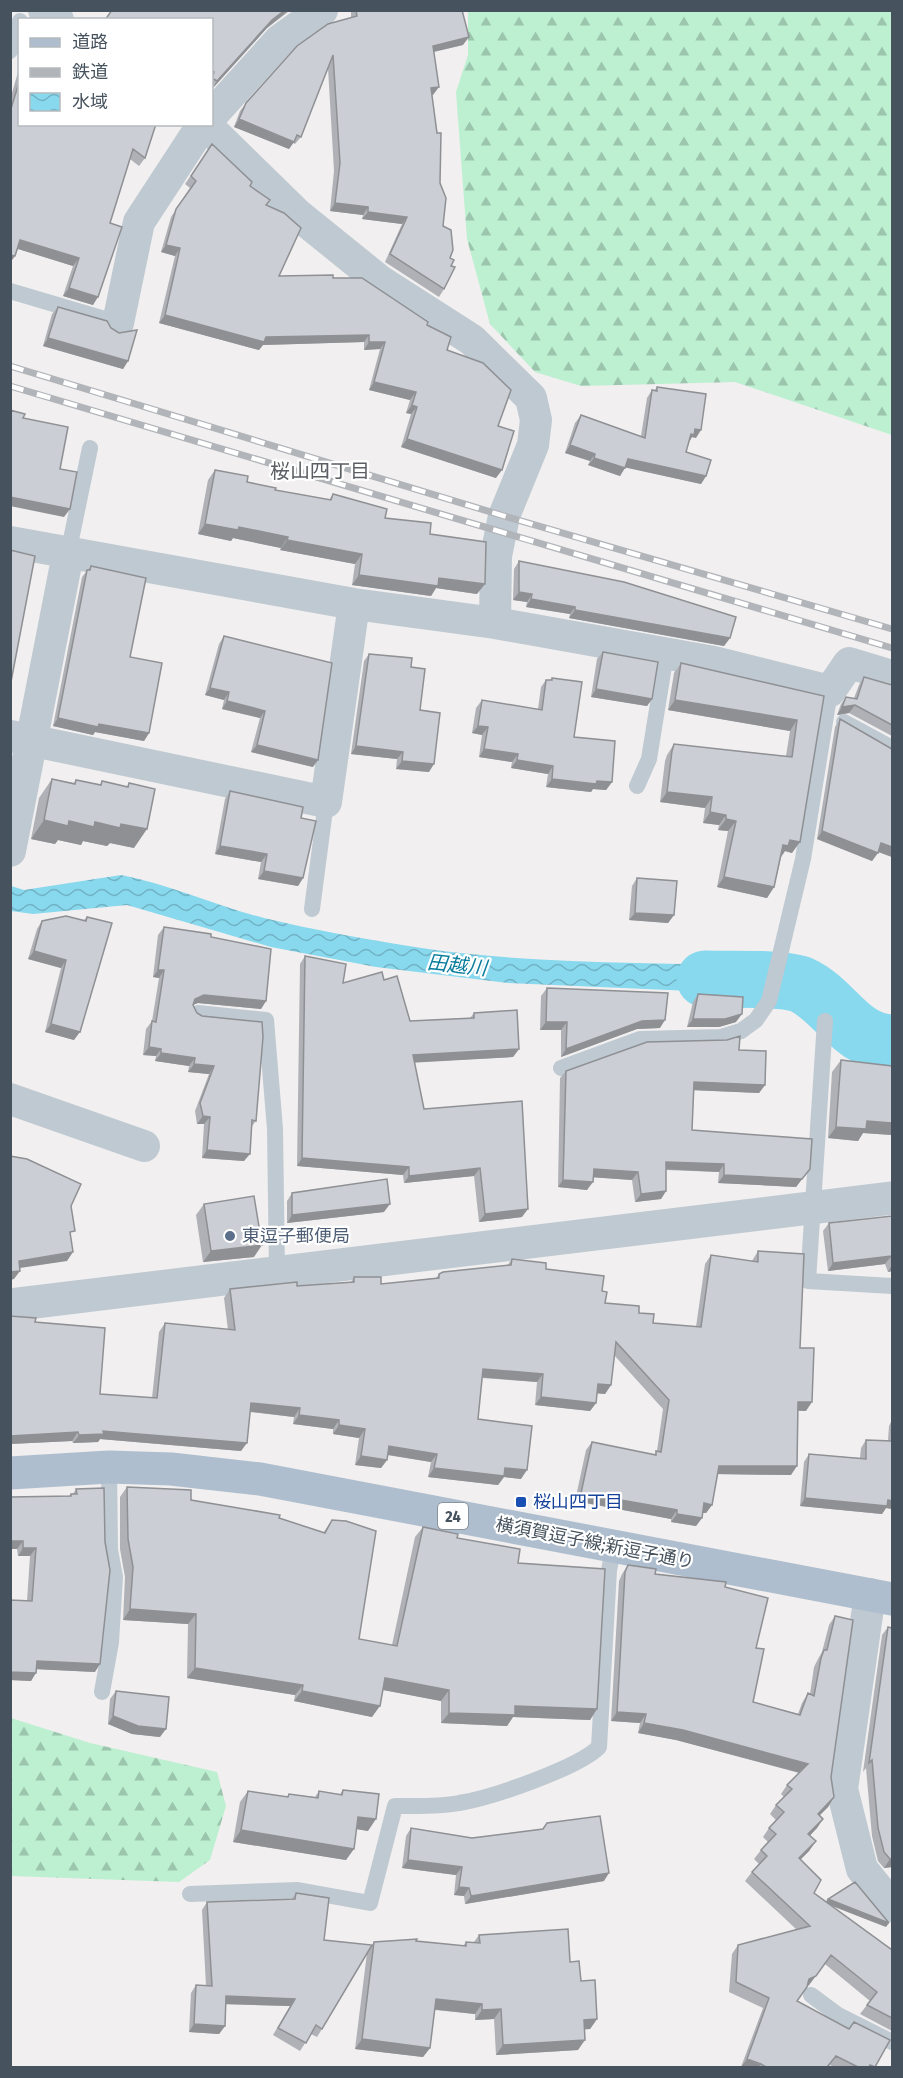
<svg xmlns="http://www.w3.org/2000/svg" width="903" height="2078" font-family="'Fira Sans Condensed','Noto Sans JP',sans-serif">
  <defs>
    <pattern id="forest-firs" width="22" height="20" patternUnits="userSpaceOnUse" patternTransform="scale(1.5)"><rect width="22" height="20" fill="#bcf0d1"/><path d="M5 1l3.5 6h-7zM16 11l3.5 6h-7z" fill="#9bc5ad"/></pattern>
    <pattern id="water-waves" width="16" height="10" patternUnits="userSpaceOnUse" patternTransform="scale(1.5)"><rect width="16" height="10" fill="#88d8ee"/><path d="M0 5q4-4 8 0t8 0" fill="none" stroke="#71b2c4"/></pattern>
  </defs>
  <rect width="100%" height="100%" fill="#f1efef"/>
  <!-- forest -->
  <path fill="url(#forest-firs)" d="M468,11H892V435L735,382L581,386L535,372L490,324L467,239L456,92L468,55Z
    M11,1718L90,1743L217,1772L226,1806L210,1860L179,1882L11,1876Z"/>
  <!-- water -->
  <path fill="url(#water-waves)" d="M121,875C169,884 216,906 264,918C313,930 365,939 415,947C531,965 651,962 768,966L760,994L508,983L376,967L271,947L127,905L33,914L11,911V886L24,890Z"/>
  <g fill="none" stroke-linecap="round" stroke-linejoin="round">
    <!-- river -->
    <path stroke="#88d8ee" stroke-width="57" d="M705,979C727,980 784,977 802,985C836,1001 850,1042 892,1043"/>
    <!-- service -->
    <path stroke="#bfc9d1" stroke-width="16" d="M10,51L20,21
      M10,291L118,323
      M68,554L90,448
      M844,722L892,748
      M637,786L649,759L666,654
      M312,909L326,802
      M198,1013L266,1020L275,1129L277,1272
      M825,1021L808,1281L892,1286
      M561,1068L640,1039L721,1037L741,1031L756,1020L769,1001L803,859L830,691
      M102,1692L111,1642L115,1577L110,1550L109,1467
      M190,1894L298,1890L370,1903L395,1806C416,1806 438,1807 459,1803C491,1798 578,1768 599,1747L609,1570L614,1546
      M811,1995L838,2015L892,2042"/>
    <!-- minor -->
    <path stroke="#bfc9d1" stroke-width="32" d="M44,10L58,20
      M212,115L280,40L322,10
      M205,124L297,214L380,281L472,340L531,398L536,420L533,445L504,516L496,556L495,623
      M118,323L139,222L203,124
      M10,542L354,604L495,623L714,662L830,691L849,663L892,676
      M10,736L326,802L354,604
      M10,851L68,554
      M10,1099L144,1146
      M870,1594L842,1789L862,1869L892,1906"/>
    <!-- tertiary -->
    <path stroke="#bfc9d1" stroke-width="33" d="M10,1305L892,1198"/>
    <!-- primary -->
    <path stroke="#aebece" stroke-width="33" d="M10,1473L109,1467L171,1469L260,1479L892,1599"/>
    <!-- rail casing -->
    <g stroke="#b1b4b9" stroke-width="7">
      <path id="rail" d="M10,366L504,516L892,629
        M10,386L892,648"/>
    </g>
    <!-- rail -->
    <use href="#rail" stroke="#fff" stroke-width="4.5" stroke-dasharray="14" stroke-linecap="butt"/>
  </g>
  <!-- wall -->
  <path fill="#afb1b6" d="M351,10H462L463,45L434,52L433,95H432L443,226L451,266L444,289L439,297L385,262L402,224L362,219L363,215L330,211L334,171L328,68L301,137L295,144L293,143L289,149L234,127L240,111L246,103L351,18Z
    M288,12L267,28L212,89V20Z
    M20,65V124H156L145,158L139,166L130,159L110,223L93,305L63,296L73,266L18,249L10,263V100Z
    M212,144L266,205L279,276L333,278L427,325L447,350L498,426L496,478L401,447L411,414L406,413L410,400L369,390L380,349L364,350V342L263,345L259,350L159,323L175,256L161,252L171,217L190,188L185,184Z
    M58,307L128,361L123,369L43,346L52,314Z
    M657,387L696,438L692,437L689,442L686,452L706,476L701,484L625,467L620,476L588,465L590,461L565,453L575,423L581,415L641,436L647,398L652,390L654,391Z
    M215,470L247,482L275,490L329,500L333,494L385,518L430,534L477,594L436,588L431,596L352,585L355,564L280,550L281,548L233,538L231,541L198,534L208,480Z
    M519,561L730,638L724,646L569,618L570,614L526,607L527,602L513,600L514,569Z
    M91,566L130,657L149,733L144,741L95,732L93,735L53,726L82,577Z
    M224,636L313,767L251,752L260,718L222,709L224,700L205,695L219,644Z
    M603,652L652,699L647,706L591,697L597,659Z
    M369,654L411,667L420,710L429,772L396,769L397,759L351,754L364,661Z
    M681,663L824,696L792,853L785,851L781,857L774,887L767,898L717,887L728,831L718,830L719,825L703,823L705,808L660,802L665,761L667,755L674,744L786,756L790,731L668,710L674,673Z
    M864,677L892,685V736L849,713L837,715L841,704L846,697L854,698L859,685Z
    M552,678L574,737L612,782L606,790L593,789L591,792L546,787L548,774L511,768L512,762L479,757L482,735L472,733L476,708L482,700L538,709L541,687L546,680H551Z
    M840,719L892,749V857L878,852L872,861L817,839L835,727Z
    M52,779L74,783L76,780L100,785L102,781L127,787L129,783L134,848L110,843L107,846L83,841L81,845L58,840L55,844L31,839L39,798Z
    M230,791L301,818L303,878L298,886L258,879L261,862L215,854L225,799Z
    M637,878L674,915L668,923L629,920L632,886Z
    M87,917L74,1040L45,1032L61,968L28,959L37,929L42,921L84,920Z
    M164,927L211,937L266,1001L261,1009L198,1003L193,1005L256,1121L252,1126L244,1161L202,1158L204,1124H197L195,1111L209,1074L188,1072L189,1066L155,1061L156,1056L143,1055L146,1029L152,1021L159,978L153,977L158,935Z
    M305,956L343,983L384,980L410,1021L470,1018L474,1013L519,1049L513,1057L414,1062L424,1109L522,1101V1217L479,1222L474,1176L404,1183L403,1175L297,1166L300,964Z
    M547,988L660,1028L637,1029L561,1057V1030H540L541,996Z
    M698,994L736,1022L719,1027H687L693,1002Z
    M739,1050L765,1085L759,1093L694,1090L692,1130L804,1176L796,1187L718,1183L719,1172L666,1170V1191L661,1199L635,1202L632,1180L593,1177L587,1190L558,1187L560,1078L566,1071Z
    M841,1060L892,1066V1135L863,1133L858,1141L828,1138L832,1072Z
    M292,1193L384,1212L287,1223V1201Z
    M204,1204L254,1257L203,1262L196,1215Z
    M892,1216V1271L888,1272L885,1264L828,1271L823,1231L829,1223Z
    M758,1251L800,1348L806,1411H798L791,1475L717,1474L712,1505L706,1513H703L702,1518L696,1526L671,1522V1519L575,1501L586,1450L592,1442L654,1455L657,1451L663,1409L614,1355L611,1385L605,1394L597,1393L596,1403L590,1411L535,1405L537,1382L482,1378L478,1419L521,1479L504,1477L498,1485L428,1477L431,1462L387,1455V1460L381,1468L355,1465L359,1438L333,1434V1429L293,1424L294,1417L250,1412L241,1451L100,1439L98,1442L73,1443L72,1441L10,1444V1316L35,1322L100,1394L152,1398L159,1332L165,1323L228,1330L224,1298L230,1289L297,1286L351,1282L354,1277L381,1284L436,1278L439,1274L507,1266L512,1259L546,1269L602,1291L605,1303L639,1313L653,1323L696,1327L705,1264L711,1255L752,1261Z
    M892,1420V1509L886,1508L882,1514L800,1506L804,1462L809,1454L860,1458L861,1448L866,1440L888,1441L889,1426Z
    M127,1487L279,1518L323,1533L332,1520L359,1639L392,1645L415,1537L423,1527L457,1538L518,1563L597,1709L590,1720L513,1717L507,1726L441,1723V1701L383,1690L372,1717L294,1701L295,1695L187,1678L188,1624L123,1620L125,1577L120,1549V1497Z
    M76,1489L95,1672L37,1669L31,1681L10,1680V1600L27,1601L30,1556H18L17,1549H10L71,1494H73Z
    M628,1565L655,1574L725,1587L756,1648L753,1702L798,1714L802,1703L808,1693L810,1694L814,1667L818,1659L822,1652L829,1625L835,1616L831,1777L834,1797L828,1807L820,1815L823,1819L817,1828L809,1836L816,1841L809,1851L801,1859L814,1893L826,1901L886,1927L832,1906L892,1950V2031L860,2014L870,2001L825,1964L809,1985L808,1986L797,2001L875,2067H834L830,2065L828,2067H741L763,2008L729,1992L732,1954L738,1945L797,1930L745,1881L752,1872L759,1864L754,1859L761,1850L768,1842L763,1837L769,1828L776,1820L770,1814L776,1805L784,1797L781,1794L787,1785L799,1773L676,1740L638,1733L640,1723L611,1721L619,1581L622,1574Z
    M888,1627L892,1867L884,1868L878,1861L872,1836L866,1768L863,1772L882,1635Z
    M116,1691L160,1737L132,1734L108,1724L110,1699Z
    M343,1790L368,1831L357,1829L346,1860L233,1842L240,1802L248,1791L287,1797L289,1794L315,1797L319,1791L340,1794Z
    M547,1823L604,1881L465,1904L464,1896L454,1895L456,1875L402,1868L406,1836L411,1828L472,1838L542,1829Z
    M296,1893L324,1940L369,1949L374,1942L416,1941L463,1946L466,1942H474L479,1935L570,1962L581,1981L597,2019L590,2029H584L578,2050L496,2055L494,2019L475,2020V2014L435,2010L430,2048L423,2057L355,2049L367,1953L322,2029L317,2037L311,2034L300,2051L273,2035L290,2006L225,2004V2026L219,2034L189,2032L191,1993L196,1985L206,1986L202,1910L207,1902L291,1900Z"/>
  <!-- shaded-wall -->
  <path fill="#8e9094" d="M285,10H289L267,28L212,89L217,81L272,20Z
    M469,37L463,45L428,53L433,46Z
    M439,87L433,95L426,96L431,88Z
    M239,119L294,142L289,149L234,127Z
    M335,203L368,207L363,215L330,211Z
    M368,212L407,217L402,224L362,219Z
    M20,240L79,258L73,266L15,248Z
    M166,245L180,248L175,256L161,252Z
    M10,255L15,256L10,263Z
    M69,288L98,297L93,305L63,296Z
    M165,315L266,337L369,335L364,342L263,345L259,350L159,323Z
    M48,338L128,361L123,369L43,346Z
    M369,342H385L380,349L364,350Z
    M374,382L416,392L410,400L369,390Z
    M412,405L417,407L411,414L406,413Z
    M695,429L701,430L696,438L692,437L689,442H685Z
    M407,439L502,470L496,478L401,447Z
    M570,445L595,454L590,461L565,453Z
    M594,458L625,468L620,476L588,465Z
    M628,459L706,476L701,484L623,467Z
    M10,497L70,509L64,517L10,506Z
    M205,524L239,527L288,537L281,548L233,538L231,541L198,534Z
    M287,540L362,554L355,564L280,550Z
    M359,575L439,578L485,584L477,594L436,588L431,596L352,585Z
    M519,592L532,594L527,602L513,600Z
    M531,599L575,607L570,614L526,607Z
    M575,610L730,638L724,646L569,618Z
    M210,688L229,692L224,700L205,695Z
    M596,689L652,699L647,706L591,697Z
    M675,700L797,720L790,731L668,710Z
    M227,701L265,711L260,718L222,709Z
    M855,705L849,713L837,715L842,707Z
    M58,718L99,724L149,733L144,741L95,732L93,735L53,726Z
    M478,726L488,727L482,735L472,733Z
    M257,745L318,760L313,767L251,752Z
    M356,746L403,752L397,759L351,754Z
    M484,749L518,754L512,762L479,757Z
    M517,760L553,766L548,774L511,768Z
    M402,761L434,764L429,772L396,769Z
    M552,779L597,781L612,782L606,790L593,789L591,792L546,787Z
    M667,792L712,797L705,808L660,802Z
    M710,812L726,815L719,825L703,823Z
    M726,819L736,821L728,831L718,830Z
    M44,820L121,824L147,829L134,848L110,843L107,846L83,841L81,845L58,840L55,844L31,839Z
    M822,831L878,853L872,861L817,839Z
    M790,840L800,842L792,853L785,851L781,857L783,845Z
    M881,843L892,847V857L876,851Z
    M220,846L267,854L261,862L215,854Z
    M264,871L303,878L298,886L258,879Z
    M724,877L774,887L767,898L717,887Z
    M635,913L674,915L668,923L629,920Z
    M34,951L66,960L61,968L28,959Z
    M158,970H164L159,978L153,977Z
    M204,995L266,1001L261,1009L198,1003L190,1006L195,999Z
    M742,1014L736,1022L719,1027H687L693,1019Z
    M665,1020L660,1028L637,1029L561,1057L566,1049L642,1021Z
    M546,1022H567L561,1030H540Z
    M51,1024L80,1032L74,1040L45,1032Z
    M149,1047L161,1049L156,1056L143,1055Z
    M519,1049L513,1057L408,1063L413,1055Z
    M161,1053L195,1058L189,1066L155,1061Z
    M194,1064L214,1066L209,1074L188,1072Z
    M694,1082L765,1085L759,1093L689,1090Z
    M203,1116L210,1117L204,1124H197Z
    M867,1121L892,1123V1135L863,1133L858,1141L828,1138L836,1127Z
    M207,1150L250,1154L244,1161L202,1158Z
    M302,1158L409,1167L403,1175L297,1166Z
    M666,1162L724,1164L719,1172L660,1169Z
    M480,1168L474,1176L404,1183L409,1176Z
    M594,1169L638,1172L632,1180L588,1177Z
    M810,1169L796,1187L718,1183L724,1175Z
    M563,1180L593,1182L587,1190L558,1187Z
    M666,1191L661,1199L635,1202L641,1194Z
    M390,1204L384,1212L287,1223L292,1215Z
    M528,1209L522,1217L479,1222L485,1214Z
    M262,1245L254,1257L203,1262L211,1251Z
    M73,1252L67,1261L13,1269L19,1261Z
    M891,1256L885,1264L828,1271L833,1263Z
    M892,1265V1271L888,1272Z
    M20,1271L14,1279L10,1280V1272Z
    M483,1369L543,1374L537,1382L477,1377Z
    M598,1384L611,1385L605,1394L592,1393Z
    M541,1397L596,1403L590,1411L535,1405Z
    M798,1402H812L806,1411L792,1410Z
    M251,1403L300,1408L294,1417L245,1411Z
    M299,1415L339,1420L333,1429L293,1424Z
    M339,1425L365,1429L359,1438L333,1434Z
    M103,1431L247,1443L241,1451L100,1439L98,1442L73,1443L79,1435Z
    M78,1432L72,1441L10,1444V1436Z
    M389,1446L437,1454L431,1462L383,1454Z
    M361,1456L387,1460L381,1468L355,1465Z
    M719,1466H797L791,1475L713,1474Z
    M434,1468H505L527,1470L521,1479L504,1477L498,1485L428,1477Z
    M581,1493L677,1510L671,1519L575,1501Z
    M805,1498L892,1501V1509L886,1508L882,1514L800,1506Z
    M704,1503L712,1505L706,1513L698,1512Z
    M677,1514L702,1518L696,1526L671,1522Z
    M10,1541H23L17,1549H10Z
    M23,1548H36L30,1556H18Z
    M130,1609L196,1614L188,1624L123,1620Z
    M37,1661L100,1664L95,1672L32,1669Z
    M195,1668L303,1685L295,1695L187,1678Z
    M10,1672L36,1673L31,1681L10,1680Z
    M385,1678L449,1690L441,1701L378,1689Z
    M302,1691L380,1706L372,1717L294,1701Z
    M515,1706L597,1709L590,1720L513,1717L507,1726L441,1723L449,1713Z
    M617,1712L646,1714L640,1723L611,1721Z
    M113,1716L166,1729L160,1737L132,1734L108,1724Z
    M644,1723L683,1730L808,1764L801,1773L676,1740L638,1733Z
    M834,1797L828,1807L812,1823L818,1814Z
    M358,1817L376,1819L368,1831L350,1828Z
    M823,1819L817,1828L802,1844L808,1834Z
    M241,1830L354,1849L346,1860L233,1842Z
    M816,1841L809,1851L793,1867L799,1858Z
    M890,1859H892V1867L884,1868Z
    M408,1860L462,1867L456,1875L402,1868Z
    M609,1873L604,1881L465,1904L471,1896Z
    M459,1887L469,1888L464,1896L454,1895Z
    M828,1899L889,1923L886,1927L825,1903Z
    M831,1955L809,1985L803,1988L809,1979Z
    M226,1996L295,1999L290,2006L220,2004Z
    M436,1999L482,2004L475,2014L430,2009Z
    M501,2009L494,2019L475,2020L482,2010Z
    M597,2019L590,2029L577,2030L584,2020Z
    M194,2024L225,2026L219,2034L189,2032Z
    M362,2039L430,2048L423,2057L355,2049Z
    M585,2040L578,2050L496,2055L503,2045Z
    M747,2059L761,2064L758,2067H741Z"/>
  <!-- building -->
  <path fill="#cbced4" stroke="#8e9094" stroke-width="1.5" d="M112,10H285L272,20L217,81L212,78L214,72L212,71V20H105Z
    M356,10H462L469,37L433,46L439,87L431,88L437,133H441L440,183L446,198L443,226L451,230L453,250L450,258L454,260L451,266L455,267L444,289L390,254L407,217L368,212V207L335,203L340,163L333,55L301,137L297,135L294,142L239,119L246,103L297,46L328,24L357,16Z
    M20,79V124H156L145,158L133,149L110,223L122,227L98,297L69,288L79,258L20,240L15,256L10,255V112Z
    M212,144L252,182L250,186L270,200L266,205L284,213L301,228L279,276L333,275V278H362L428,322L427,325L451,337L447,350L483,363L511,390L498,426L514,431L502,470L407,439L417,407L412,405L416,392L374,382L385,342H369V335L266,337L264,342L165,315L180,248L166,245L176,209L196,181L191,176Z
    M58,307L107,321L111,328L119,333L137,330L128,361L48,338Z
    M657,387L706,394L701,430L695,429L694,435L691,434L686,452L711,460L706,476L628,459L625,468L594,458L595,454L570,445L581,415L645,438L652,390L657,391Z
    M10,410L25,414L23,418L68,427L60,469L77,472L70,509L10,497Z
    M215,470L248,476L247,482L276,488L275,490L331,500L333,494L387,509L385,518L431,523L430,534L486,542L485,584L439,578L438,586L359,575L362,554L287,540L288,537L239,527L238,530L205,524Z
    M10,550L35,556L10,687Z
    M519,561L624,582L736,617L730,638L575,610V607L531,599L532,594L519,592Z
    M91,566L146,578L130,657L162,663L149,733L99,724L98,727L58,718L87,570H90Z
    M224,636L332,663L318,760L257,745L265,711L227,701L229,692L210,688Z
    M603,652L658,662L652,699L596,689Z
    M369,654L412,658L411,667L425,669L420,710L440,713L434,764L402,761L403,752L356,746Z
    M681,663L824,696L800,842L790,840L788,846L783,845L774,887L724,877L736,821L726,819V815L710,812L712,797L667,792L672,751L674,744L792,757L797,720L675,700Z
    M864,677L892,685V725L855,705L842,707L846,697L857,699Z
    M552,678L582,682L574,737L615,741L612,782L597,781L596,784L552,779L553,766L517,760L518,754L484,749L488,727L478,726L482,700L542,710L546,680H552Z
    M840,719L892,749V847L881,843L878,853L822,831Z
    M52,779L75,784L76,780L101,785L102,781L128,787L129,783L155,789L147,829L121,824L120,828L95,822L94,827L69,821L68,826L44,820Z
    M230,791L303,807L301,818L316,821L303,878L264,871L267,854L220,846Z
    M637,878L677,881L674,915L635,913Z
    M66,916L86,921L87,917L112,923L80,1032L51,1024L66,960L34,951L42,921Z
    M164,927L211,934V937L271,949L266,1001L204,995L195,999L193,1005L197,1013L202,1016L262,1022L263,1037L256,1121L252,1120L250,1154L207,1150L210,1117L203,1116L200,1103L214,1066L194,1064L195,1058L161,1053V1049L149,1047L152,1021L156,1022L164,970H158Z
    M305,956L346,964L343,983L382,972L384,980L397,976L410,1021L474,1018V1013L517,1010L519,1049L413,1055L424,1109L522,1101L528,1209L485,1214L480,1168L409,1176V1167L302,1158Z
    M547,988L668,993L665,1020L642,1021L566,1049L567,1022H546Z
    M698,994L743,997L742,1014L725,1019H693Z
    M740,1036L739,1050L766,1051L765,1085L694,1082L692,1130L812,1139L810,1169L802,1179L724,1175V1164L666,1162V1191L641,1194L638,1172L594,1169L593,1182L563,1180L566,1071L647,1042L727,1040Z
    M841,1060L892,1066V1123L867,1121L866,1129L836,1127Z
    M10,1156L27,1159L81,1184L71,1206L75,1231L70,1232L73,1252L19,1261L20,1271L10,1272Z
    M387,1179L390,1204L292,1215V1193Z
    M254,1196L262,1245L211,1251L204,1204Z
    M892,1216V1262L891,1256L833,1263L829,1223Z
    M758,1251L804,1254L800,1348H814L812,1402H798L797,1466H719L712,1505L704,1503L702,1518L677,1514V1510L581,1493L592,1442L656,1455V1451L661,1452L669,1400L616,1342L611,1385L598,1384L596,1403L541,1397L543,1374L483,1369L478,1419L532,1426L527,1470L505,1468L504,1476L434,1468L437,1454L389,1446L387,1460L361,1456L365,1429L339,1425V1420L299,1415L300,1408L251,1403L247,1443L103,1431L104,1434L79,1435L78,1432L10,1436V1316L36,1318L35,1322L105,1328L100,1394L157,1398L165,1323L235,1330L230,1289L297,1282V1286L354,1282V1277H381V1284L439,1278V1274L443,1272L511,1265L512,1259L546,1263V1269L604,1276L602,1291L607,1292L605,1303L639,1306V1313L654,1314L653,1323L701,1327L711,1255L758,1262Z
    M866,1440L892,1441V1501L888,1500L887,1506L805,1498L809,1454L866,1459Z
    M127,1487L191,1490V1500L280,1515L279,1518L325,1533L332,1520L346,1521L376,1531L359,1639L397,1646L423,1527L458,1534L457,1538L520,1549L518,1563L605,1569L597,1709L515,1706V1715L449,1713V1690L385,1678L380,1706L302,1691L303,1685L195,1668L196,1614L130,1609L133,1567L128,1539Z
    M104,1488L105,1542L110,1570L100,1664L37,1661L36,1673L10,1672V1600L32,1601L36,1548H23V1541H10V1497L71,1496V1494H77L76,1489Z
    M628,1565L656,1569L655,1574L726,1582L725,1587L768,1598L756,1648L764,1649L753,1702L800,1715L808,1693L814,1696L821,1658L824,1650H827L835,1616L853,1620L831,1777L834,1797L818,1814L823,1819L808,1834L816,1841L799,1858L821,1880L814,1893L892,1950V2018L867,2005L877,1992L831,1955L816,1976L809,1979L807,1987L797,2001L849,2029L854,2022L890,2040L875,2067L870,2065L869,2067H858L836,2056L827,2067H766L761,2064L747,2059L769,1998L736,1982L738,1945L810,1926L752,1872L767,1856L761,1850L776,1834L769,1828L784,1812L776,1805L792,1789L787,1785L808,1764L683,1730L644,1723L646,1714L617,1712L625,1572Z
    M888,1627L892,1628V1859H890L884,1852L878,1828L872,1760L869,1763Z
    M116,1691L169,1697L166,1729L138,1726L113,1716Z
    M343,1790L379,1794L376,1819L358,1817L354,1849L241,1830L248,1791L288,1797L289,1794L318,1798L319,1791L342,1795Z
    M600,1816L609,1873L471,1896L469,1888L459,1887L462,1867L408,1860L411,1828L472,1838L543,1829L547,1823Z
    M855,1882L889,1923L828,1899Z
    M296,1893L329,1898L324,1940L372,1945L322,2029L316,2025L306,2043L278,2028L295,1999L226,1996L225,2026L194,2024L196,1985L212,1986L207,1902L295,1899Z
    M568,1929L570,1962L579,1961L581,1981L595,1980L597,2019L584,2020L585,2040L503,2045L501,2009L482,2010V2004L436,1999L430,2048L362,2039L374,1942L417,1939L416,1941L466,1946V1942L480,1943L479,1935Z"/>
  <!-- markers -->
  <circle fill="#5c6f8a" stroke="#fff" stroke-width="2" cx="230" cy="1236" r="6"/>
  <rect fill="#1a4fb4" stroke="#fff" stroke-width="2" x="515" y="1496" width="12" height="12" rx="3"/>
  <g text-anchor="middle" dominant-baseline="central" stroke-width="4.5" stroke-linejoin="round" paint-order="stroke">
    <!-- shield labels -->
    <rect fill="#fff" stroke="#7e868e" stroke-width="1.5" x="438" y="1503" width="30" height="26" rx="4.5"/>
    <g font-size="16" font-weight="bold" fill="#46525d">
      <text x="453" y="1516">24</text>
    </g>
    <!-- service labels -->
    <g font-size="18" fill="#4e5e75" stroke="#fff" text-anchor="start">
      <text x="242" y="1236">東逗子郵便局</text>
    </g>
    <!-- transit labels -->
    <g font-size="18" fill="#164399" stroke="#fff" text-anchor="start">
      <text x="533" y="1502">桜山四丁目</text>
    </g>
    <!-- street labels -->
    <g font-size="18" fill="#46525d" stroke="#fff">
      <text transform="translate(595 1543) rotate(11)">横須賀逗子線;新逗子通り</text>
    </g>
    <!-- neighbourhood labels -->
    <g font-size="20" fill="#5b5f64" stroke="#fff">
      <text x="320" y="471">桜山四丁目</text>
    </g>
    <!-- water labels -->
    <g font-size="20" font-style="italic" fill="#0a7d9d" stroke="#fff">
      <text transform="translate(457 965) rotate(6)">田越川</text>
    </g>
  </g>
  <!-- border -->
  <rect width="903" height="2078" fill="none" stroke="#46525d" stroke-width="24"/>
  <!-- legend -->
  <rect x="18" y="18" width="195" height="108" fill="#ffffff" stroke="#b5babe" stroke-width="1.5"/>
  <rect x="30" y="38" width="30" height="9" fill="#aebece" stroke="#b5babe" stroke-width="1.5"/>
  <text x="72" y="48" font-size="18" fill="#46525d">道路</text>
  <rect x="30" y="68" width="30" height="9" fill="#b1b4b9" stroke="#b5babe" stroke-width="1.5"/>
  <text x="72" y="78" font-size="18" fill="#46525d">鉄道</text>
  <rect x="30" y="93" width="30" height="18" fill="url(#water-waves)" stroke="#b5babe" stroke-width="1.5"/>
  <text x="72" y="108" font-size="18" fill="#46525d">水域</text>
</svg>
